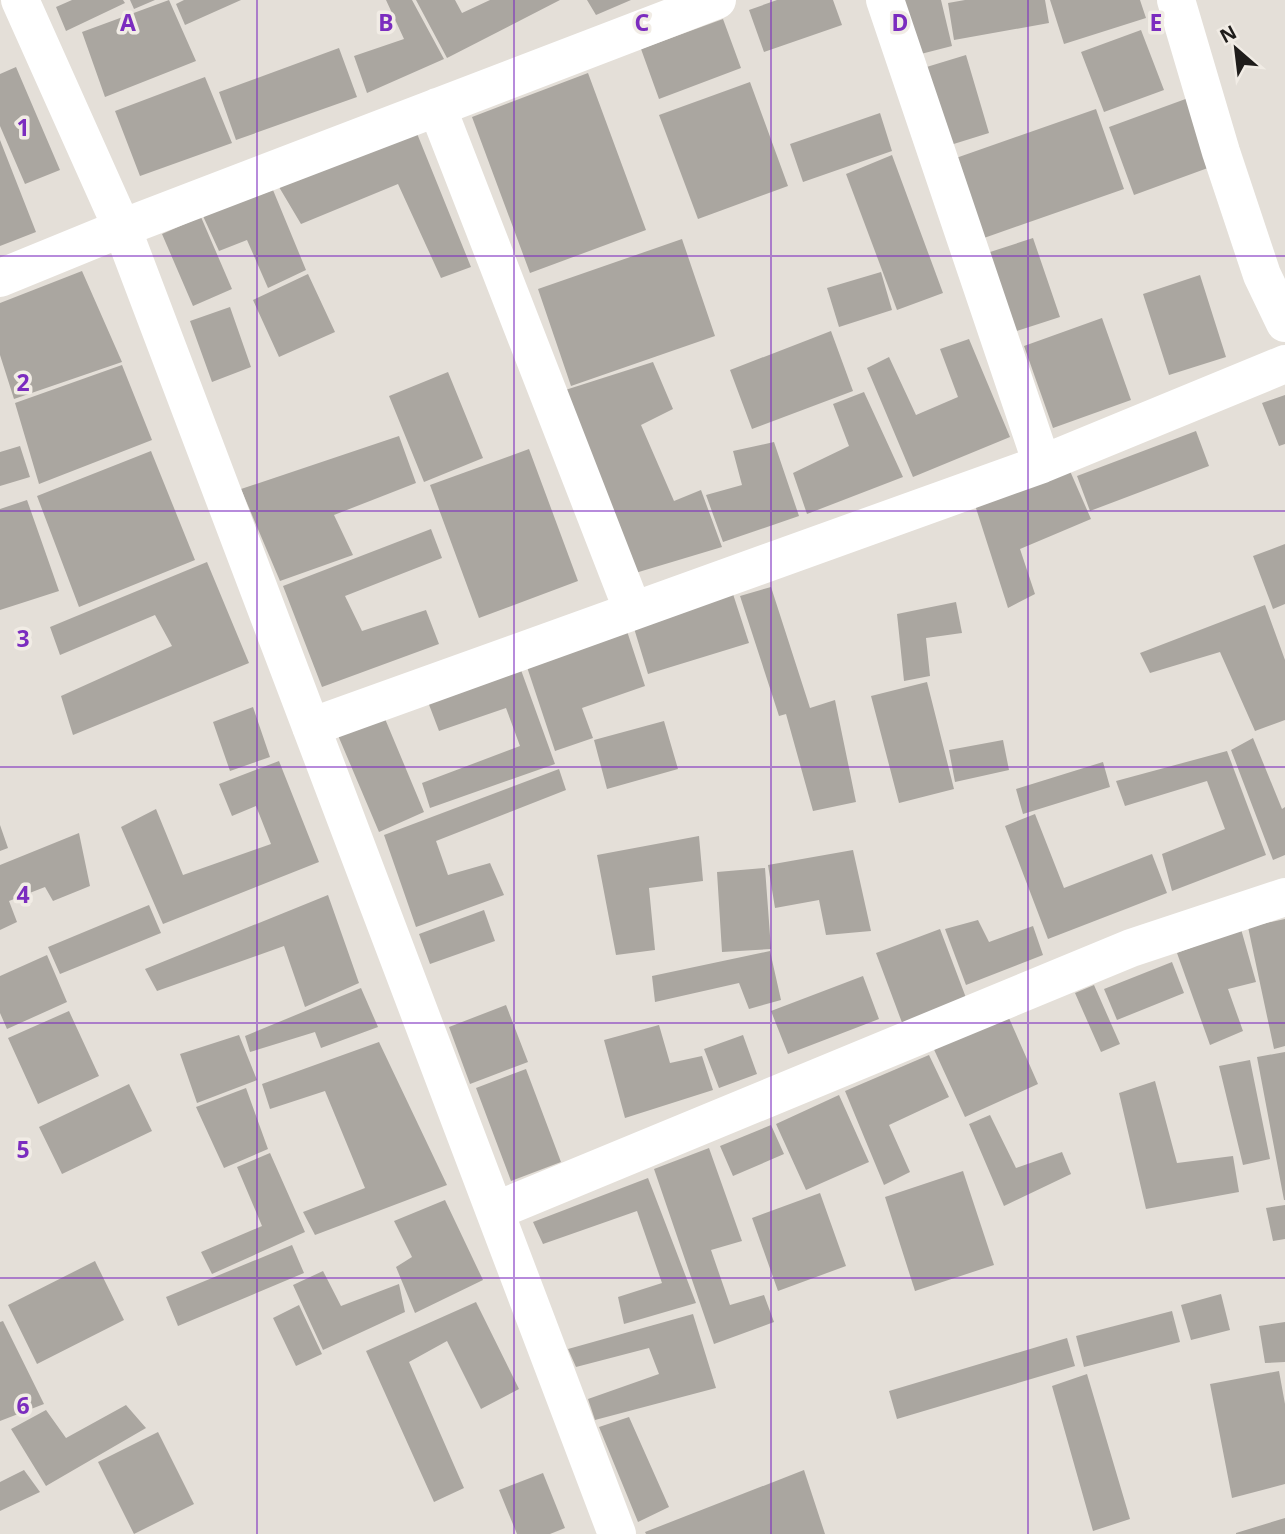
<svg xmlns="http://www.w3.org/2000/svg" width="1285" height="1534" font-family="'Noto Sans',sans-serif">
  <rect width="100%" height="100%" fill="#e4dfd8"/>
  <!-- building -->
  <path fill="#aaa6a0" d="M72,0H123L125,3L66,31L56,7Z
    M130,0H155L134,9Z
    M169,0L196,61L105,97L82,32Z
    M184,0H241L185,25L176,4Z
    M386,0H412L444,59L367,93L354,56L404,39Z
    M416,0H455L462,13L490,0H560L447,58Z
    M587,0H631L596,15Z
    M777,0H833L842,25L764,52L749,10Z
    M899,0H941L952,46L913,56Z
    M965,0H1045L1049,23L954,40L948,3Z
    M1050,0H1140L1146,18L1064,44Z
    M723,19L741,68L659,99L641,49Z
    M1141,30L1164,90L1104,112L1081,52Z
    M339,48L357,97L236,140L219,92Z
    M966,55L989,133L944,147L920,69Z
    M16,67L60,170L25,184L0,126V74Z
    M588,73L646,230L530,273L472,117Z
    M205,77L232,143L140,176L115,111Z
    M750,82L788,186L698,219L659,115Z
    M1191,97L1216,165L1134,195L1109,127Z
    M1096,109L1124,189L984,238L956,158Z
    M880,113L892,151L803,182L790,144Z
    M416,131L471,267L441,278L398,184L301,224L279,187Z
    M0,140L36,232L0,246Z
    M892,155L943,293L897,310L846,174Z
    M273,190L306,270L268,288L247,240L219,251L203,216Z
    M201,217L232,289L193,306L162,234Z
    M1033,238L1060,317L1014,332L987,253Z
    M682,239L715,336L571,386L538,289Z
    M82,271L122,362L14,399L0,355V303Z
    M881,272L892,310L839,327L827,288Z
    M308,274L335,332L279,357L253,300Z
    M1200,275L1226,357L1169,375L1143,294Z
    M230,307L251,367L212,382L190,321Z
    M1102,318L1131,400L1053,428L1024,346Z
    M831,331L853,391L752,429L730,370Z
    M969,339L1010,437L913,477L867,368L889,357L916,415L958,397L940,349Z
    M653,362L673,409L641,425L674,501L701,490L722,547L632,574L559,392Z
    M122,365L152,440L39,484L15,403Z
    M448,372L483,458L424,482L389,396Z
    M864,392L903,477L807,514L793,473L849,446L833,404Z
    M1285,395V444L1279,446L1262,403Z
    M1196,431L1209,466L1090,511L1077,476Z
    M399,436L416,483L334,515L353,555L280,581L241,489Z
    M774,442L799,516L723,542L706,495L742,485L733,451Z
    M20,446L30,477L0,486V452Z
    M529,449L578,581L479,618L430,485Z
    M151,451L195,560L79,607L37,496Z
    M1070,471L1091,519L1020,549L1035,594L1008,608L975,505Z
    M27,500L59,591L0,610V509Z
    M431,529L442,558L345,596L362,631L426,610L439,644L322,687L283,586Z
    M1285,544V604L1273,609L1253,556Z
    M207,562L249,663L73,735L61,696L172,646L155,615L60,655L50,627Z
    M771,587L810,708L835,700L856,802L813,811L786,714L779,716L740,596Z
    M733,594L749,643L648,674L633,625Z
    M956,602L962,633L926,638L930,676L904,681L897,614Z
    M1265,605L1285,660V720L1255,731L1220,652L1150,673L1140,653Z
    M625,625L645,686L582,708L593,738L555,751L525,661Z
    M521,670L555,764L430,808L422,783L520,746L506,708L439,731L428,702Z
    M927,682L954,789L899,803L871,696Z
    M253,707L270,757L230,771L213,722Z
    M383,714L424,812L379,832L337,733Z
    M664,721L678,769L607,789L594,740Z
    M1253,738L1282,809L1285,807V855L1273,860L1231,750Z
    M1003,740L1009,770L955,782L949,750Z
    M1227,751L1266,855L1172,891L1162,854L1225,829L1207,781L1125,806L1116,781Z
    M279,761L319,862L163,924L121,827L156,809L183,875L271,844L256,806L232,816L219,784Z
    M1103,762L1110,787L1023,814L1016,789Z
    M559,769L566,790L436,841L448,875L490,863L504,895L416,927L384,835Z
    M1035,814L1064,888L1152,854L1167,893L1048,939L1005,826Z
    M0,825L8,848L0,851Z
    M79,833L90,886L53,901L45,887L9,901L17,922L0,930V865Z
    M699,836L703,881L649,888L655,950L616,955L597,855Z
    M853,850L871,931L826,935L819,900L775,908L768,865Z
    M765,868L771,949L722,952L717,872Z
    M328,895L359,983L305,1007L284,946L157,991L145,969Z
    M149,905L161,933L60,974L48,947Z
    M484,910L495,941L430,964L419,934Z
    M1285,919V1046L1274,1049L1248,927Z
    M978,920L989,942L1033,926L1043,955L966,985L945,929Z
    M940,929L968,1003L904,1028L876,953Z
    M1241,929L1256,982L1228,989L1243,1031L1210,1045L1177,953Z
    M770,951L781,1000L749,1009L739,983L655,1002L652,976Z
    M47,955L67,1002L7,1029L0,1013V976Z
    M1172,962L1184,993L1117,1020L1104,989Z
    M863,976L879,1019L788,1054L771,1011Z
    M1094,985L1120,1044L1101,1052L1075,993Z
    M361,988L378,1027L321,1048L315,1032L250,1052L245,1036Z
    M506,1005L528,1062L470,1084L449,1027Z
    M1005,1009L1038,1084L965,1117L931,1043Z
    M69,1011L99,1076L38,1104L8,1038Z
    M659,1025L670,1063L702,1056L713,1090L625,1118L604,1040Z
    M239,1035L257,1080L197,1103L180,1054Z
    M743,1035L757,1074L719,1088L704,1049Z
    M379,1042L447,1185L315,1235L303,1212L365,1188L325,1091L270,1109L262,1084Z
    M1285,1052V1200H1284L1257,1057Z
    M929,1055L949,1097L889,1125L910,1172L884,1185L845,1091Z
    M1250,1060L1270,1159L1243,1165L1219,1066Z
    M526,1069L561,1162L511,1181L476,1088Z
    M1155,1081L1177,1163L1233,1156L1239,1192L1146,1209L1119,1093Z
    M129,1084L152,1131L62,1174L39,1127Z
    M246,1088L268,1149L224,1168L196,1107Z
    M839,1095L869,1162L806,1190L776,1124Z
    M990,1115L1016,1168L1062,1152L1071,1174L1004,1206L969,1124Z
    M771,1125L784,1154L733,1176L720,1146Z
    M709,1148L742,1241L711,1250L730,1305L764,1295L774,1322L714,1344L654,1169Z
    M270,1153L305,1232L212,1274L201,1252L262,1226L237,1167Z
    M963,1171L994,1265L915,1291L885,1197Z
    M648,1178L696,1303L624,1324L618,1297L662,1283L637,1211L543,1244L533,1222Z
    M820,1193L846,1266L778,1291L752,1218Z
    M445,1200L483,1280L415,1313L396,1267L412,1257L394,1221Z
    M1285,1205V1239L1273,1241L1266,1208Z
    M292,1245L304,1273L178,1326L166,1297Z
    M95,1261L124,1320L37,1364L8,1305Z
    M323,1271L341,1306L399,1284L405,1312L323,1350L293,1285Z
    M1221,1294L1230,1330L1191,1340L1181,1305Z
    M476,1302L519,1389L481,1409L447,1341L409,1362L464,1488L434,1502L366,1351Z
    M299,1305L322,1354L296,1366L273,1318Z
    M1172,1311L1180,1342L1084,1367L1076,1336Z
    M693,1314L716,1388L595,1420L588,1399L659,1374L649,1348L576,1367L568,1349Z
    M3,1321L44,1404L0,1421V1322Z
    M1285,1322V1362L1265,1363L1259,1326Z
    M1067,1338L1075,1366L897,1419L889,1391Z
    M1279,1371L1285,1404V1484L1232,1498L1210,1384Z
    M1087,1374L1130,1519L1093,1531L1052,1386Z
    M126,1405L146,1428L46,1486L11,1429L46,1410L66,1438Z
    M629,1417L669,1507L638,1522L599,1427Z
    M158,1432L194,1504L134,1534L98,1462Z
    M24,1470L40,1492L0,1511V1482Z
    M804,1470L825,1534H646L645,1532Z
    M543,1473L565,1528L550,1534H517L499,1490Z
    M1285,1518V1534H1236V1533Z"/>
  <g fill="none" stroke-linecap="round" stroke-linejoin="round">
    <!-- street -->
    <path stroke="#fff" stroke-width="38" d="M1176,0L1221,152L1262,275L1285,323
      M437,107L633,611
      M1042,464L1285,364
      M311,727L1042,464L885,0
      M495,1211L1131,948L1285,897
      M617,1534L122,228L717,0"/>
    <!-- secondary -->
    <path stroke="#fff" stroke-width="38" d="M0,278L122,228L20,0"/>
  </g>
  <!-- grid -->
  <path fill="none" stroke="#7b2cbf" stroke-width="2" stroke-opacity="0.55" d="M257,0V1534M514,0V1534M771,0V1534M1028,0V1534M0,256H1285M0,511H1285M0,767H1285M0,1023H1285M0,1278H1285"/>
  <g font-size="23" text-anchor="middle" font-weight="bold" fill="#7b2cbf" stroke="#f1ece5" stroke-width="7" stroke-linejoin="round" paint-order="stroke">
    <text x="128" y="31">A</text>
    <text x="386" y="31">B</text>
    <text x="642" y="31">C</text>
    <text x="900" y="31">D</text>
    <text x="1156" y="31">E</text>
    <text x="23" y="136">1</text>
    <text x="23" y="391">2</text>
    <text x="23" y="647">3</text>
    <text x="23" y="903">4</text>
    <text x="23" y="1158">5</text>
    <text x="23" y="1414">6</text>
  </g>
  <!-- north arrow -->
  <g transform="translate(1236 49) rotate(332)" stroke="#f1ece5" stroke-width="5" paint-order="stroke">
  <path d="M0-5L12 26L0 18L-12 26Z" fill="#1f1d1b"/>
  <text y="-10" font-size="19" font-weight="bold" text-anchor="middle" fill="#1f1d1b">N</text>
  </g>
</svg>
